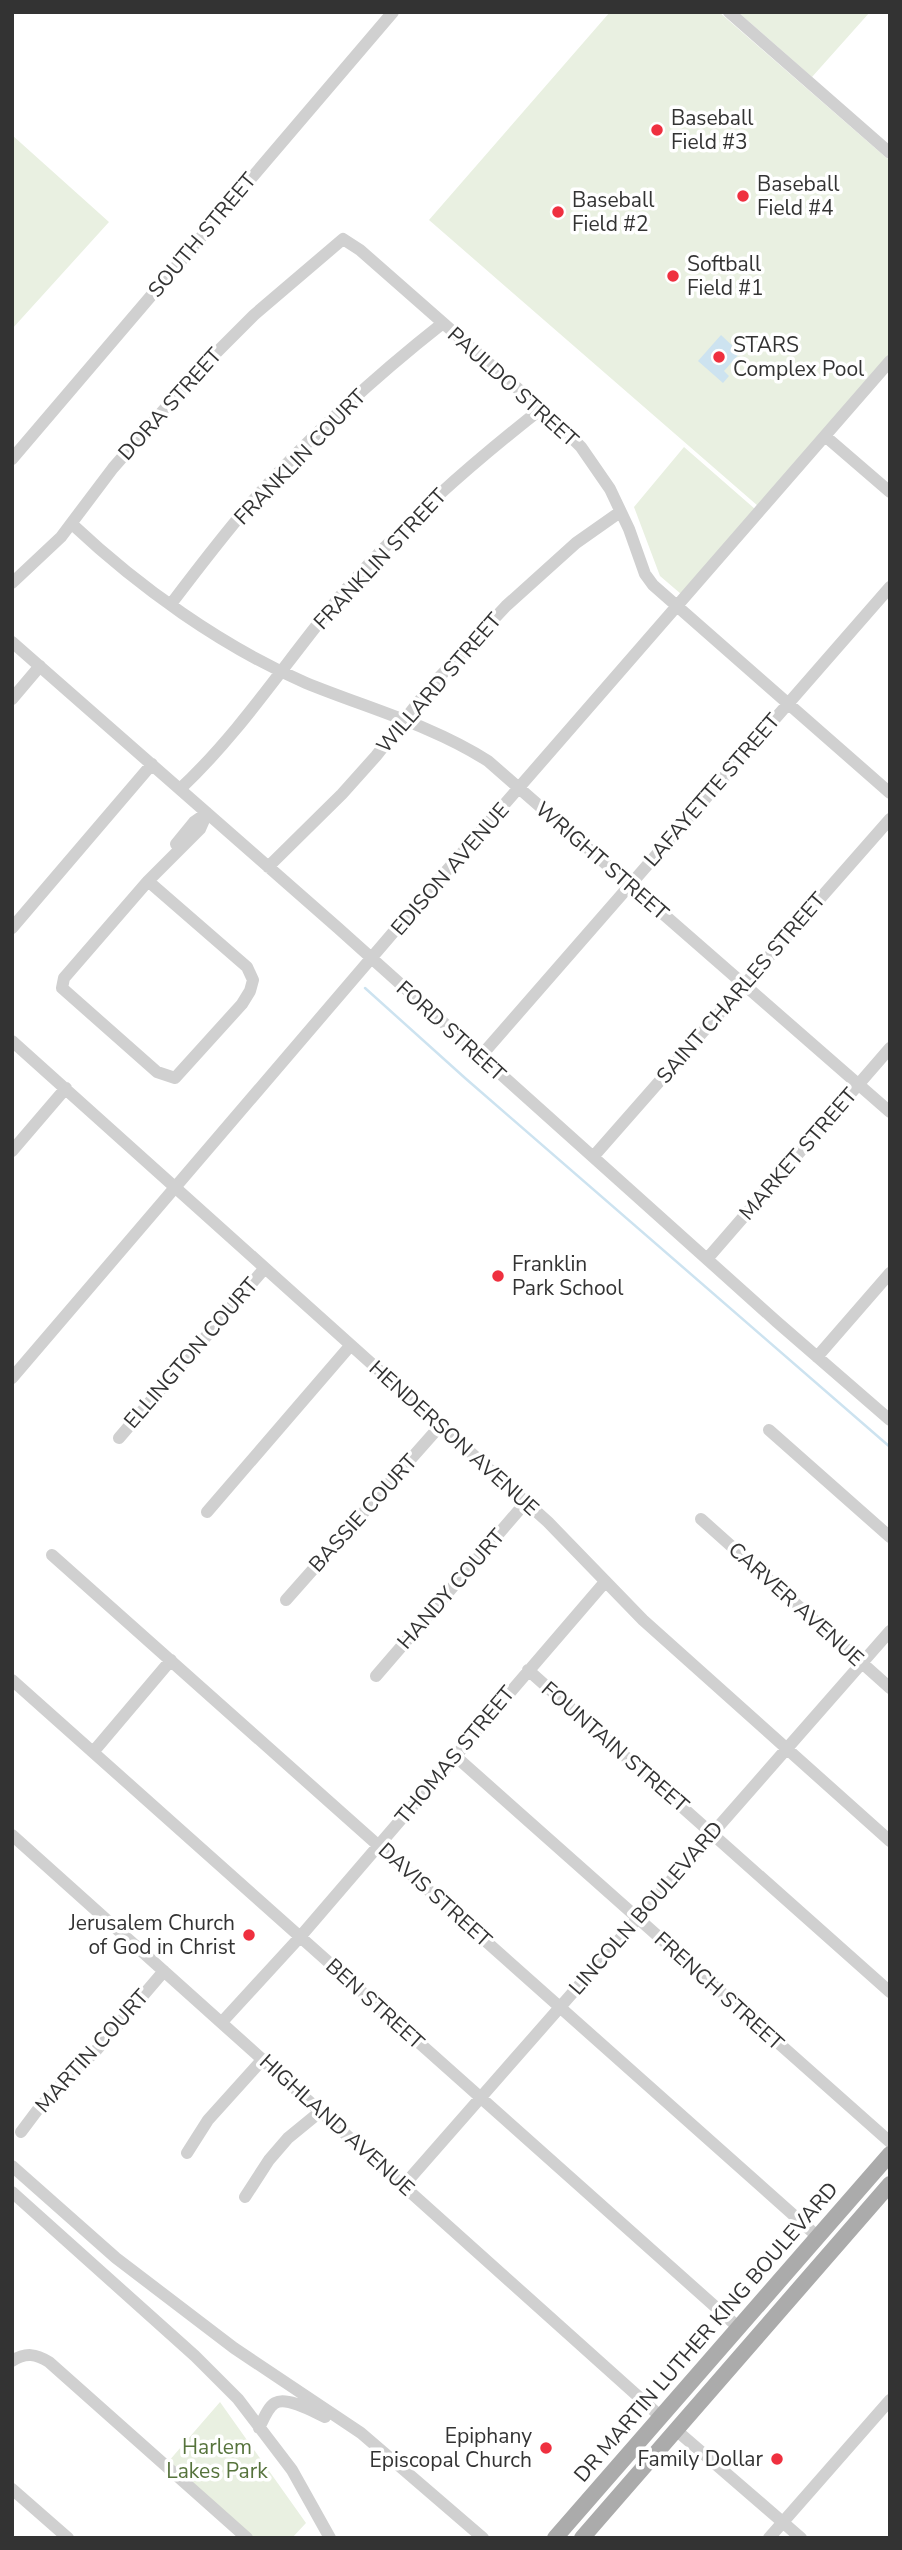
<svg xmlns="http://www.w3.org/2000/svg" width="902" height="2550" font-family="'Nunito Sans',sans-serif">
  <rect width="100%" height="100%" fill="#fff"/>
  <!-- green -->
  <path fill="#e9f0e1" d="M610,12H719L890,161V354L758,506L429,220Z
    M738,12H870L812,77Z
    M12,135L109,222L12,329Z
    M684,447L755,509L681,594L660,576L634,507Z
    M220,2402L306,2523L292,2538H253L168,2462Z"/>
  <!-- water -->
  <path fill="#cde3f0" d="M721,335L740,353L724,371L729,376L723,383L698,361Z"/>
  <g fill="none" stroke-linecap="round" stroke-linejoin="round">
    <!-- stream -->
    <path stroke="#cde3f0" stroke-width="2.5" d="M365,988L465,1078L890,1447"/>
    <!-- minor -->
    <path stroke="#d0d0d0" stroke-width="12" d="M729,12L890,153
      M825,436L890,492
      M12,459L393,12
      M72,524C139,587 221,646 306,683C367,708 432,725 488,761L890,1112
      M12,583L61,537L113,468L197,372L254,315L343,239L360,250L557,423L581,447L610,489L629,529L645,574L653,585L890,793
      M171,604C199,567 227,530 258,495C314,432 377,375 443,323
      M12,642L338,928L777,1322L890,1420
      M12,699L40,666
      M180,789C243,730 288,658 343,593C402,524 470,465 541,409
      M176,844L194,822L207,813
      M268,867L342,794L376,756L432,685L506,606L576,543L620,512
      M148,881L247,967L253,980L250,991L242,1004L175,1078L157,1072L62,988L64,978Z
      M148,881L200,829L207,813
      M12,928L152,764
      M12,1041L548,1522L643,1620L890,1841
      M480,1057L890,587
      M12,1151L66,1088
      M593,1157L890,819
      M707,1259L890,1048
      M817,1357L890,1273
      M12,1378L409,914L890,361
      M769,1430L890,1537
      M119,1438L264,1269
      M207,1512L350,1346
      M701,1519L890,1688
      M52,1555L817,2236
      M286,1600L440,1426
      M528,1670L890,1992
      M376,1676L526,1502
      M12,1680L738,2327
      M94,1751L171,1660
      M454,1755L890,2142
      M12,1835L660,2416
      M222,2022L300,1937L605,1582
      M21,2132L39,2108L75,2069L93,2054L164,1971
      M187,2153L208,2120L263,2059
      M12,2166L116,2258L234,2348L361,2433L483,2538
      M404,2185L890,1631
      M12,2192L195,2356L238,2399L292,2470L330,2538
      M245,2197L269,2160L288,2138L321,2111
      M12,2361C26,2352 36,2354 49,2362L247,2538
      M259,2428C263,2420 268,2407 275,2403C287,2396 314,2412 325,2417
      M676,2430L801,2538
      M12,2489L68,2538
      M769,2538L890,2400"/>
    <!-- major -->
    <path stroke="#ababab" stroke-width="16" d="M555,2538L890,2154
      M582,2538L890,2184"/>
  </g>
  <!-- markers -->
  <g fill="#ef303f" stroke="#fff" stroke-width="2.5">
    <circle cx="657" cy="130" r="7"/>
    <circle cx="743" cy="196" r="7"/>
    <circle cx="558" cy="212" r="7"/>
    <circle cx="673" cy="276" r="7"/>
    <circle cx="719" cy="357" r="7"/>
    <circle cx="498" cy="1276" r="7"/>
    <circle cx="249" cy="1935" r="7"/>
    <circle cx="546" cy="2448" r="7"/>
    <circle cx="777" cy="2459" r="7"/>
  </g>
  <g text-anchor="middle" dominant-baseline="central" stroke-width="7" stroke-linejoin="round" paint-order="stroke">
    <!-- poi labels -->
    <g font-size="21" fill="#333" stroke="#fff" text-anchor="start">
      <text x="671" y="118">Baseball<tspan x="671" dy="24">Field #3</tspan></text>
      <text x="757" y="184">Baseball<tspan x="757" dy="24">Field #4</tspan></text>
      <text x="572" y="200">Baseball<tspan x="572" dy="24">Field #2</tspan></text>
      <text x="687" y="264">Softball<tspan x="687" dy="24">Field #1</tspan></text>
      <text x="733" y="345">STARS<tspan x="733" dy="24">Complex Pool</tspan></text>
      <text x="512" y="1264">Franklin<tspan x="512" dy="24">Park School</tspan></text>
      <text x="235" y="1923" text-anchor="end">Jerusalem Church<tspan x="235" dy="24">of God in Christ</tspan></text>
      <text x="532" y="2436" text-anchor="end">Epiphany<tspan x="532" dy="24">Episcopal Church</tspan></text>
      <text x="763" y="2459" text-anchor="end">Family Dollar</text>
    </g>
    <!-- street labels -->
    <g font-size="21" fill="#333" stroke="#fff">
      <text transform="translate(202 235) rotate(-50)">SOUTH STREET</text>
      <text transform="translate(513 387) rotate(42)">PAULDO STREET</text>
      <text transform="translate(170 404) rotate(-48)">DORA STREET</text>
      <text transform="translate(300 457) rotate(-46)">FRANKLIN COURT</text>
      <text transform="translate(380 559) rotate(-47)">FRANKLIN STREET</text>
      <text transform="translate(439 683) rotate(-49)">WILLARD STREET</text>
      <text transform="translate(712 790) rotate(-49)">LAFAYETTE STREET</text>
      <text transform="translate(602 861) rotate(41)">WRIGHT STREET</text>
      <text transform="translate(450 869) rotate(-49)">EDISON AVENUE</text>
      <text transform="translate(741 988) rotate(-49)">SAINT CHARLES STREET</text>
      <text transform="translate(451 1031) rotate(42)">FORD STREET</text>
      <text transform="translate(798 1154) rotate(-49)">MARKET STREET</text>
      <text transform="translate(191 1353) rotate(-49)">ELLINGTON COURT</text>
      <text transform="translate(454 1438) rotate(42)">HENDERSON AVENUE</text>
      <text transform="translate(363 1513) rotate(-48)">BASSIE COURT</text>
      <text transform="translate(451 1589) rotate(-49)">HANDY COURT</text>
      <text transform="translate(796 1604) rotate(42)">CARVER AVENUE</text>
      <text transform="translate(615 1747) rotate(41)">FOUNTAIN STREET</text>
      <text transform="translate(455 1755) rotate(-50)">THOMAS STREET</text>
      <text transform="translate(435 1895) rotate(42)">DAVIS STREET</text>
      <text transform="translate(646 1908) rotate(-49)">LINCOLN BOULEVARD</text>
      <text transform="translate(719 1991) rotate(42)">FRENCH STREET</text>
      <text transform="translate(375 2004) rotate(42)">BEN STREET</text>
      <text transform="translate(92 2051) rotate(-48)">MARTIN COURT</text>
      <text transform="translate(337 2125) rotate(42)">HIGHLAND AVENUE</text>
      <text transform="translate(706 2332) rotate(-49)">DR MARTIN LUTHER KING BOULEVARD</text>
    </g>
    <!-- park labels -->
    <g font-size="21" fill="#56733c" stroke="#fff">
      <text x="217" y="2447">Harlem<tspan x="217" dy="24">Lakes Park</tspan></text>
    </g>
  </g>
  <!-- border -->
  <rect width="902" height="2550" fill="none" stroke="#333333" stroke-width="28"/>
</svg>
